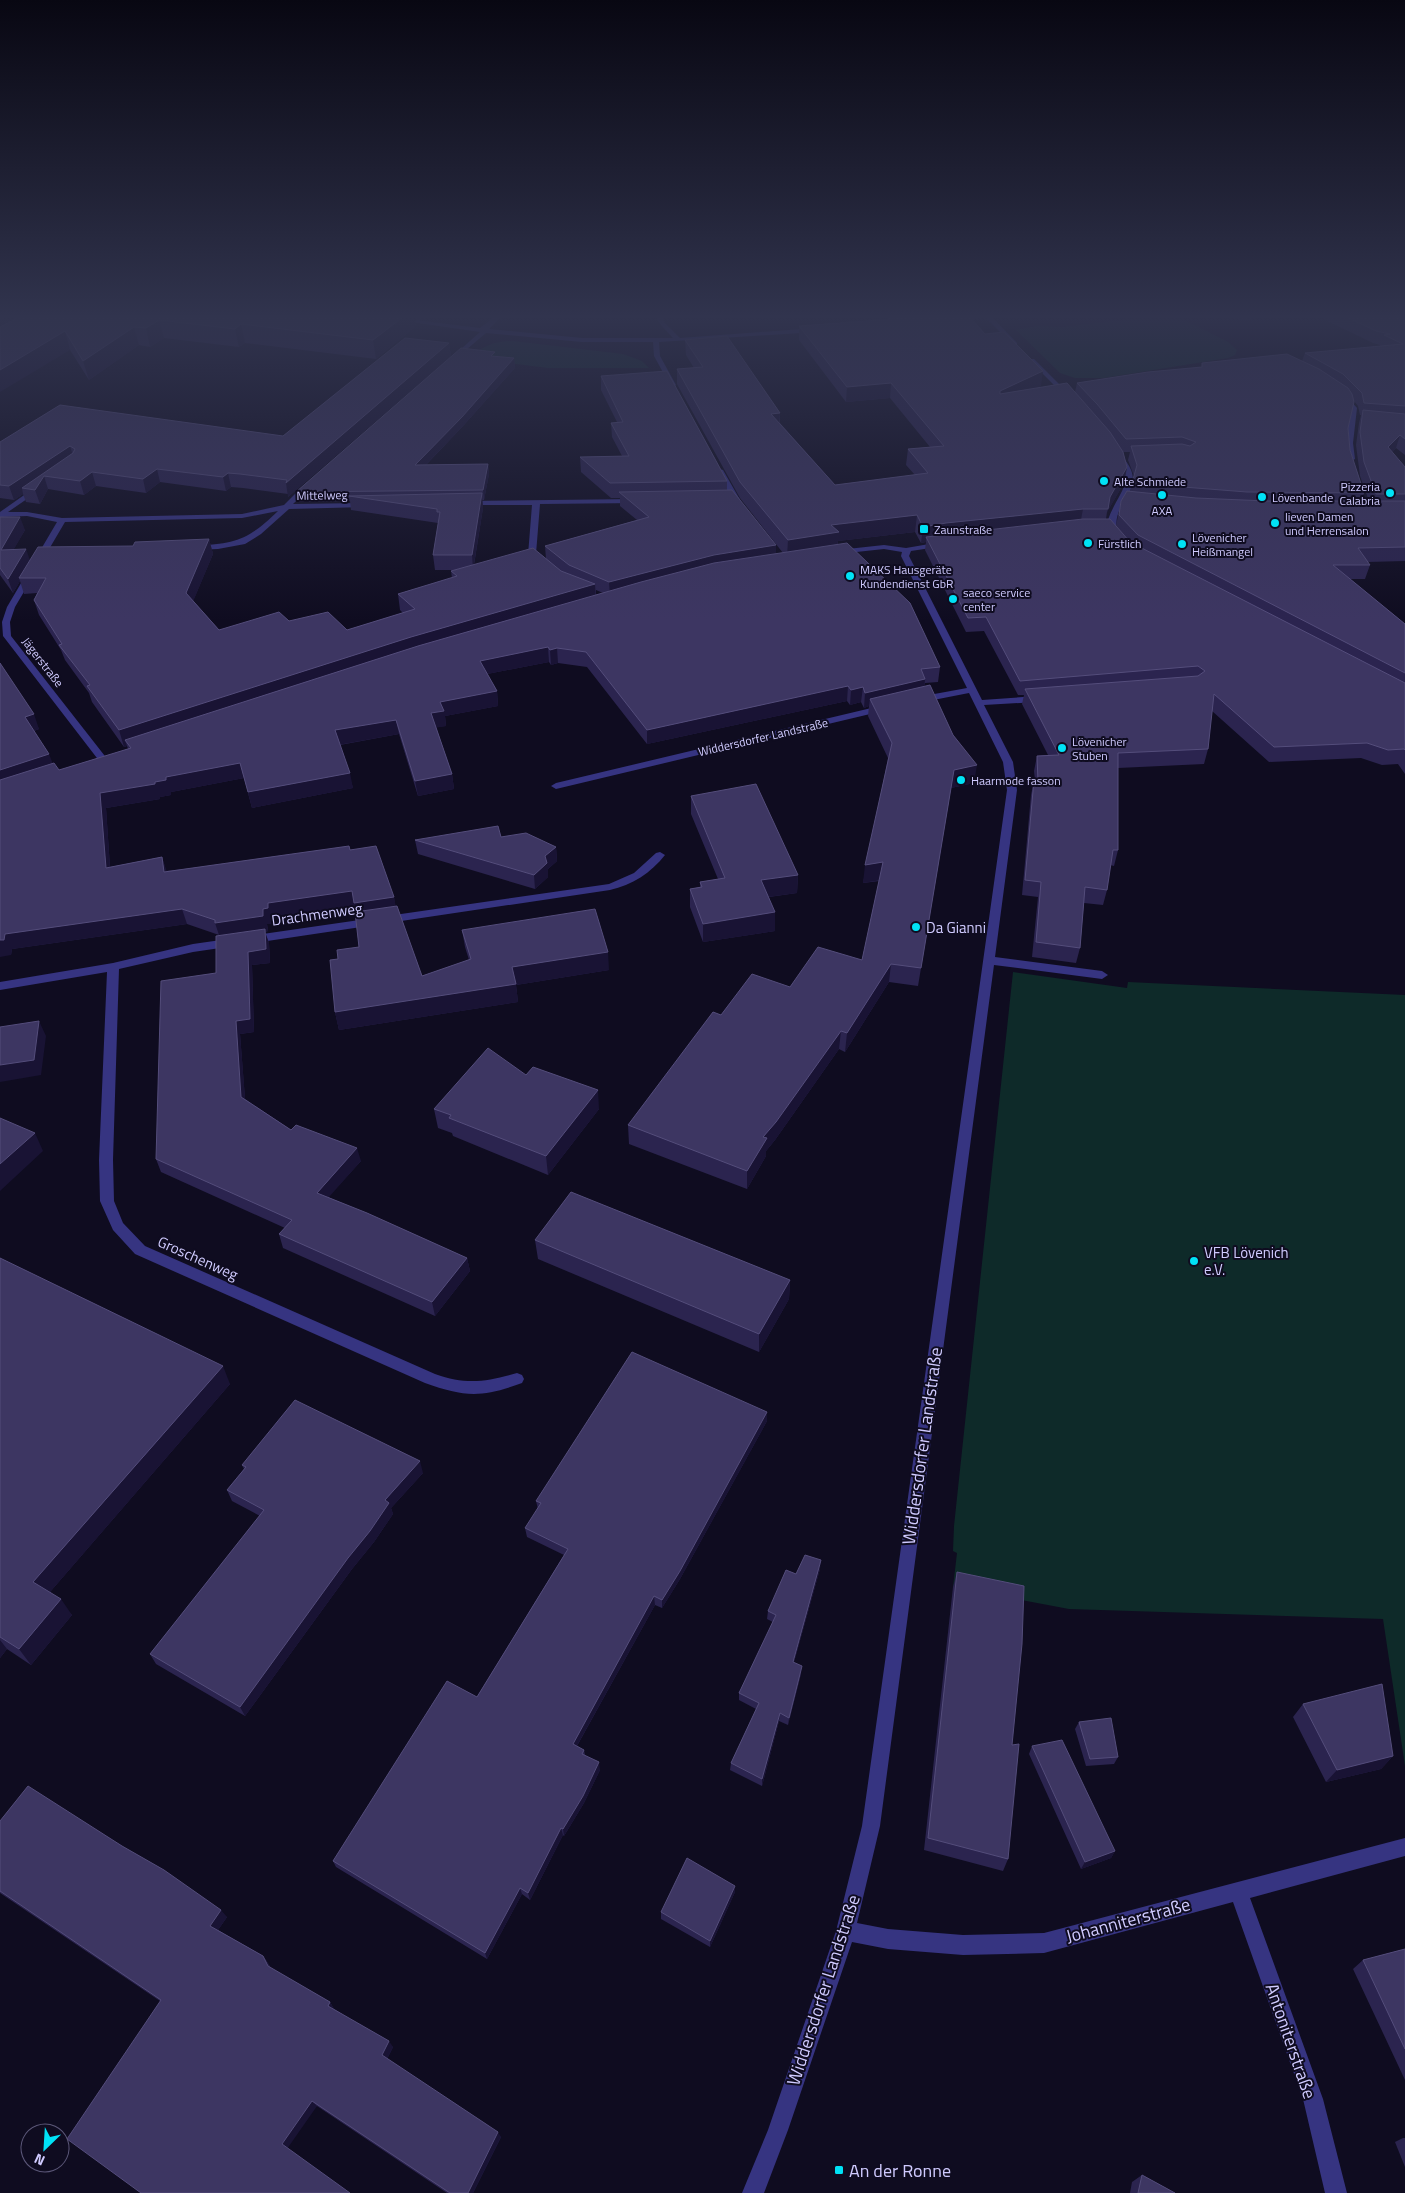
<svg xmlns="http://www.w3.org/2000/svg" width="1405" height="2193" font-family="'Titillium Web',sans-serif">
  <rect width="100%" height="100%" fill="#0f0c20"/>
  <!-- green -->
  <path fill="#0e2a29" d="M1173,314L1228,342L1237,350L1235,355L1228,358L1104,378H1075L1060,373L1016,330L1036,326L1062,327Z
    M513,341L623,354L642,361L649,368H548L469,358C483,346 494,341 513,341Z
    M1013,972L1127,988L1128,982L1405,995V1766L1383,1619L1069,1609L953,1587L957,1553L953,1551L954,1526Z"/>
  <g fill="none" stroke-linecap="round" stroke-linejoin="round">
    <!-- minor -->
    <path fill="#363481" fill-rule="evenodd" d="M498,314H504L489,329L582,338H673L661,325L654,314H660L665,323L680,338L816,328L819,330L816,332L659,342L660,356L676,385L673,387L670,385L654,356L653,342H582L486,333L453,361L450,359L451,358L480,332L397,320L400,318L480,328Z
      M888,314H895L893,316L894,325L889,324Z
      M989,314L1017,343V345H1013L986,318L953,320L950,318Z
      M1030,359H1034L1071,396V398H1067L1030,361Z
      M1343,392L1357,408L1353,443L1355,459L1351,461L1347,459L1345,443L1351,408L1340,394Z
      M1116,454L1123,456C1125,460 1129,465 1131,470C1141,496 1107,506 1119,536L1115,538C1093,528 1124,496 1125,482C1126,472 1120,464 1115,456Z
      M716,468L723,470L743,505L742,507L735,505L715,470Z
      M307,482L314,484L293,504L366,503L370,505L366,507L289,509L261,534L245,544L218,549L195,550L191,548L195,546C237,543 248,540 278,511L242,518L65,522L15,607L10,622L11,636L108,760L103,763L100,762L3,636L2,622L7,607L57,522L27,516L0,517V512L37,486H40V490L8,512H27L62,518L242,514L284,505Z
      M636,499H639V503L540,504L536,554L544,561L540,563L528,555L532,505H466L462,503L466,501Z
      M941,542H944V546L911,551L909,556L982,700L1038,696L1043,699L1038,702L984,705L1013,762L1017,790L995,957L1102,971L1108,975L1102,979L994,965L880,1826L857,1923L888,1929L963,1935L1044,1933L1405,1838V1856L1250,1898L1323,2099L1347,2193H1325L1303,2099L1233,1902L1044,1953L963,1955L888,1949L852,1942L788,2130L764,2193H742L768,2130L836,1931L862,1826L1007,790L1003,762L969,693L918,703L913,700L918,697L967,688L901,556L902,552L884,549L838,554L834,552L838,550L884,545L906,548Z
      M884,705L887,706V710L556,789L551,786L556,783Z
      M660,852L665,855C651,873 632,885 610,890L193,952L119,969L113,1160L114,1201L123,1223L145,1246L435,1374C466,1385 486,1382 517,1373L522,1375L524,1379L522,1383C482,1398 464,1397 425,1383L135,1254L113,1230L100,1201L99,1160L107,972L0,990V982L113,963L193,944L609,884L634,873L656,853Z"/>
  </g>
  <!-- wall -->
  <path fill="#2b244f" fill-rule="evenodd" d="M0,314H431L423,320L415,319L416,326L376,359L245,343L239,347L164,338L150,347L139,345L89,380L70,350Z
    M1206,314H1257L1250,321Z
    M1313,314H1405V455L1396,448L1392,452L1405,467V561L1367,562L1370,565L1365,579H1350L1405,624V774L1398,764L1382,765L1361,758L1269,762L1212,711L1208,749L1204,764L1118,768V850L1114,866L1110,865L1107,890L1103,905L1084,903L1080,948L1076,963L1032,957L1038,897L1022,895L1031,795L1034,780H1035L1034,771L1037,756L1048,755L1022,704L1024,695H1018L984,631L966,632L925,550L926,542L921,543L915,532L838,541V544L940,667L938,682L925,683L924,686L974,783L951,788L918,986L889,982L845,1052L839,1049L775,1140L766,1151V1156L747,1189L629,1144L628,1125L721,1015L790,987L862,960L879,881L863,883L888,758L868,716L869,706L864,708L861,702L850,705L847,701L647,744L587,667L558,663L551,665L549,662L487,674L497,691L498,706L445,716L446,726L436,727L452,774L454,789L418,796L399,734L340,745L353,788L252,808L244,778L171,792V795L160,797V799L106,808L110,867L162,857L166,871L350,850L394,897L395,906L422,976L469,960L465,947L462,930L609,970L516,985L518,1002L339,1030L335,1012L338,959L359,947L354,906L272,918V924H267L268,931L265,932L269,943L270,963L252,965L254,1032L240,1034L245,1099L291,1130L361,1161L328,1197L467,1258L470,1271L435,1316L283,1248L279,1234L285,1228L161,1172L156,1159L216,973L219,935L187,924L12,949L11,955L0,663L39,729L34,731L52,763L59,770L128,749L127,746L124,747L92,702L89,693L65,660L61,650L39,615L34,600L37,593L24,594L20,581L13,593L0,575V517L25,530L13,550L30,560L133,546L209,539L213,554L193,601L219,630L289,621L347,630L403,613L400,610L398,594L452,578L451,571L456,570H435L433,555L438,523L351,510L350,501L298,502L296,492L495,357L514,358L515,368L463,426L426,465L488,464L489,474L484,500H482L483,508L474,565L546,559L545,546L637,520L620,506V498H611L581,472L580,457L622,456L612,437L611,423L617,422L601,390V376L727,481V490L776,545V554L783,553L740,498L677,384V369L694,368L686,355L685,340L780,413V423L835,485L915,475L906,465L908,449L930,447L890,398L846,402L799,340V326L963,317L985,334L1041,386L1038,387L1075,392L1077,383L1202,367V363L1302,361L1305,353L1380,346V345L1373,343ZM1354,401L1358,406L1360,415H1361L1359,423L1356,445L1360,476L1369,501H1361L1364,493L1350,450L1348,428ZM1123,452H1130L1128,460L1134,476L1130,491L1121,501L1116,526L1106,519L1107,512L1124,483L1127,467ZM596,590L603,593L596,595Z
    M449,343L451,356L288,497V494L243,488L231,487L226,491L160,482L146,493L96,486L84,495L48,489L40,504L26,502L23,494L14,500L0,498V442L283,436Z
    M691,796L798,875L797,893L769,897L775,931L703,942L690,907V889L700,887V882L718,879L691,814Z
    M501,837L556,847L557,861L548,869V877L535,889L418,854L415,840Z
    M526,1075L599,1109L548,1175L453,1136L452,1133L438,1128L434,1109Z
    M535,1240L790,1280L789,1299L759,1352L538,1259Z
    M0,1258L230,1384L50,1592L72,1615L31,1665L7,1649L0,1658Z
    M767,1412V1421L680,1579L662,1608L655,1605L577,1746L584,1750L585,1755L600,1770L584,1803L564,1836L563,1835L530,1900L522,1894L487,1959L336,1867L333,1861L477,1697L564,1555L527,1537L525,1528L538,1509L536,1501Z
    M242,1465L423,1473L391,1508L393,1514L374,1542L352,1569L245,1716L156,1664L150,1654L260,1516L232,1501L227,1490L244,1469Z
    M820,1569L794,1662L801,1674L788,1725L779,1721L762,1786L730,1770L731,1763L756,1709L739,1700V1693L773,1622L767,1619L768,1611L796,1574Z
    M957,1572L1012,1745L1008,1859L1003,1871L924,1850L953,1587Z
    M1303,1704L1393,1756L1381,1769L1326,1782L1293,1717Z
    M1079,1722L1118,1757L1114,1764L1086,1766L1075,1729Z
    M1032,1746L1115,1851L1111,1858L1081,1869L1029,1754Z
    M0,1821L227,1917L218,1930L263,1956L268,1963L271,1968L330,2002L334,2009L393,2047L387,2059L501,2137L473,2193H447L317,2106L141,2193L160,2001L0,1893Z
    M735,1892L710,1947L661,1919V1912Z
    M1405,1949V2080L1353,1969L1363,1960Z
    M1403,2138H1405V2167L1395,2142Z
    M1142,2175L1175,2193H1130L1132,2182Z"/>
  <!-- shaded-wall -->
  <path fill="#191334" d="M11,314H49L0,341V320Z
    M407,314H415L416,326L376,359L373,340Z
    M423,314H431L423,320Z
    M1252,314H1257L1250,321Z
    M159,320L164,338L150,347L146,328Z
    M241,324L245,343L239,347L235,329Z
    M134,327L139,345L89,380L83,361Z
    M65,331L70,350L0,392V370Z
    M449,343L451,356L288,497L286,483Z
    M514,358L515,368L463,426L416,475L415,465Z
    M1043,371L1041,386L997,407L1000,391Z
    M891,383L890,398L846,402L847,387Z
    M780,413L779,428L771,414Z
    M1400,435L1396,448L1384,460L1388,447Z
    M70,446L74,459L44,476L48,489L40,504L35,490L22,488L23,494L14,500L9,486Z
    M488,464L489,474L484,500L483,490Z
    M1127,467L1124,483L1107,512L1110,497Z
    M157,469L160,482L146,493L143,479Z
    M92,472L96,486L84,495L80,481Z
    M228,473L231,487L226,491L223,477Z
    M482,493L483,508L473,570L472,555Z
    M1083,509L1080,525L926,537V542L921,543L923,527L946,523Z
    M917,515L915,532L838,541L837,549L787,557L788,540L831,525Z
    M20,517L25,530L6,563L1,550Z
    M209,539L213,554L190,609L186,593Z
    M776,545V559L610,596L609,582L714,555Z
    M26,549L31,563L19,578L20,581L13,593L8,579Z
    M595,584L596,600L125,740L127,746L124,747L119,730L411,637Z
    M548,647L549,662L482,675L480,661Z
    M557,648L558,663L551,665L550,650Z
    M925,679L924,693L870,699L869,706L864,708L865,693Z
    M848,686L847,701L647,744V730Z
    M863,687L861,702L850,705L851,690Z
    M497,691L498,706L445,716L446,726L434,728L431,713L440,702Z
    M34,714L39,729L31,732L25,717Z
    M396,720L399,734L338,745L335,730Z
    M49,754L55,769L0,787V770Z
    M240,763L244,778L171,792V795L160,797V799L106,808L111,883L106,868L100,793L155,782L166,777Z
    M977,765L974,783L951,788L918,986L954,770Z
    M350,773L353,788L252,808L248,792Z
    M452,774L454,789L418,796L415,781Z
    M556,847L557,861L548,869V877L535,889L534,875L545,856Z
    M162,857L167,872H164Z
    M883,862L881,880L863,883L865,865Z
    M798,875L797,893L761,898V880Z
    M352,891L394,897L397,913L357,918L354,906L272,918V924H267L268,931L265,932L269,943L270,963L252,965L254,1032L240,1034L246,1110L241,1097L220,938L215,923L263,909L268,903Z
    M182,909L187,924L12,949L11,955L0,957V940L5,934Z
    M775,912V931L703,942V924Z
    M608,952L609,970L516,985L518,1002L339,1030L335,1012L512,967Z
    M891,964L889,982L845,1052L847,1033Z
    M39,1021L46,1036L41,1075L0,1082V1065Z
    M841,1031L839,1049L775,1140L766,1151V1156L747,1189V1171L763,1137Z
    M598,1090L599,1109L548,1175L546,1156Z
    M35,1133L43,1151L0,1191V1164Z
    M357,1148L361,1161L321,1206L317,1193Z
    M467,1258L470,1271L435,1316L432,1302Z
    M790,1280L789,1299L759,1352V1334Z
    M223,1366L230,1384L44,1599L33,1582Z
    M767,1412V1421L680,1579L662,1608V1600Z
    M420,1461L423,1473L391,1508L393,1514L374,1542L352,1569L245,1716L240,1707L385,1500Z
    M821,1560L820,1569L792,1669L793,1662Z
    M654,1596L655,1605L574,1751L573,1744Z
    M61,1599L72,1615L31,1665L19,1649Z
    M0,1640L7,1649L0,1658Z
    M802,1666L801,1674L788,1725L789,1718Z
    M780,1713L779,1721L762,1786V1779Z
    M1393,1756L1381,1769L1326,1782L1337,1770Z
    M599,1762L600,1770L584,1803L564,1836L563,1829Z
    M561,1828L563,1835L530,1900L528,1893Z
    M1115,1851L1111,1858L1081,1869L1085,1862Z
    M735,1886V1892L710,1947V1941Z
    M520,1888L522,1894L487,1959L485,1953Z
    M221,1910L227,1917L216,1933L210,1926Z
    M263,1956L268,1963L273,1973L268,1966Z
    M330,2002L334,2009L333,2012L328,2006Z
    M389,2041L393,2047L386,2061L382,2055Z
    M312,2101L317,2106L287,2149L282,2144Z
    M498,2132L501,2137L473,2193H468Z"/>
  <!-- building -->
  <path fill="#3d3662" stroke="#544d7b" d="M0,314H11L0,320Z
    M25,314H407L373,340L241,324L235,329L159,320L146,328L134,327L83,361L65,331L0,370V327Z
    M960,314L963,317L969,316L985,334L1004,332L1043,371L1000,391V394L1067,383L1110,432L1123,452L1127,467L1110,497L1108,509H1083L946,523L923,527L917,515L831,525L839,532L788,540L740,482L677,369L703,367L685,340L727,336L780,413L771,414L835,485L928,473L908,449L944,446L891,383L847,387L799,326Z
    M1340,314H1405V406L1364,403L1362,393L1343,374L1305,353L1403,344L1384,335L1390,334L1376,331Z
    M405,338L449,343L286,483L287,480L240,474L228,473L223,477L157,469L143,479L92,472L80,481L44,476L35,490L22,488L73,453L75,449L70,446L9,486L0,485V442L60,405L283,436Z
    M461,348L495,352L491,356L514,358L462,417L415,465L488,464L483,490L296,492Z
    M1287,354L1319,369L1348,388L1352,394L1354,402L1348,428L1350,450L1364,493L1247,492L1132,483L1137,465L1131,446L1182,444L1190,446L1196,442L1182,437L1126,439L1097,404L1077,383L1148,372L1202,367V363Z
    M667,371L727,481L610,483L580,457L629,456L611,423L623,422L601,376Z
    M1363,410L1405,414V439L1400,435L1388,447L1405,467V494H1376L1364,462L1360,432Z
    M732,490L776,545L714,555L609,582L569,565L545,546L649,517L619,492Z
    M1127,491L1196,498L1267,501H1405V547L1358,548L1370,565H1333L1405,624V673L1138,535L1119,515L1121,501Z
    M482,493L472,555H433L440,512H437V509L349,496Z
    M0,517H20L1,550L26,549L8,579L0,568Z
    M1083,519H1110L1130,542L1405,683V750L1404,749L1388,750L1367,743L1274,747L1214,694L1208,749L1118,753V850H1113L1107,890L1085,887L1080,948L1036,942L1041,882L1025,880L1034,780L1038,781L1037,756L1059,755L1025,689L1198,676L1205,671L1198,666L1020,681L986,617L968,618L926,537Z
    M209,539L186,593L219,630L279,612L289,621L328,612L347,630L415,609L398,594L457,576L451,571L533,548L561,571L595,584L411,637L119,730L87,686L90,685L59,645L62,644L34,600L46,578H19L38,547L133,546L135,542Z
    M847,543L910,603L940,667L921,669L925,679L865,693L863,687L851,690L848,686L647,730L586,652L557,648L550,650L548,647L480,661L497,691L440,702L444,711L431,713L452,774L415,781L396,720L335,730L350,773L248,792L240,763L166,777V780L155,782V784L100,793L106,868L162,857L164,872L349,846L350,850L376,846L394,897L354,903L352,891L268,903V908L263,909V916L215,923V920L182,909L5,934L4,940H0V780L54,763L59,770L131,748L125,740L418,646L641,582L714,563Z
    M0,663L34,714L25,717L49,754L0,770Z
    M930,685L953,735L977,765L954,770L921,968L891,964L847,1033L841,1031L776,1122L763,1137L767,1138L747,1171L628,1125L713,1012L721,1015L752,974L790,987L818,947L862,960L883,862L865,865L892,743L870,699Z
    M756,784L798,875L761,880L775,912L703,924L690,889L702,887L700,882L725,878L691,796Z
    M498,826L501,837L526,833L556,847L545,856L547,863L534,875L415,840Z
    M397,906L422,976L471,959L462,930L595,909L608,952L512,967L516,984L335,1012L330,960L338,959L337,950L359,947L355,912Z
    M265,929L266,949L248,952L250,1019L236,1021L241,1097L291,1130L296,1125L357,1148L317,1193L367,1213L467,1258L432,1302L279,1234L292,1220L156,1159L161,981L216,973V936Z
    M39,1021L34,1060L0,1065V1027Z
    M488,1048L526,1075L533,1067L598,1090L546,1156L449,1118L451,1115L434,1109Z
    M0,1118L35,1133L0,1164Z
    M571,1192L790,1280L759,1334L535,1240Z
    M0,1258L223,1366L33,1582L61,1599L19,1649L0,1637Z
    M632,1352L767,1412L680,1571L662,1600L654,1596L573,1744L584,1750L582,1754L599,1762L583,1796L563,1829L561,1828L528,1893L520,1888L485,1953L333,1861L447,1681L477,1697L568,1549L525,1528L541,1503L536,1501Z
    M295,1400L420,1461L385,1500L389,1503L370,1531L348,1558L240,1707L150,1654L264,1510L227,1490L246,1467L242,1465Z
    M805,1555L821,1560L793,1662L802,1666L789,1718L780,1713L762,1779L731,1763L759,1703L739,1693L776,1615L768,1611L786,1570L796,1574Z
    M957,1572L1024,1586L1022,1644L1012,1745L1019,1744L1008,1859L928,1838Z
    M1382,1684L1393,1756L1337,1770L1303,1704Z
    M1111,1718L1118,1757L1090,1759L1079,1722Z
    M1062,1740L1115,1851L1085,1862L1032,1746Z
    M28,1786L122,1846L164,1870L221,1910L210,1926L263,1956L268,1966L330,2002L328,2006L389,2041L382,2055L498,2132L468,2193H450L312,2101L282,2144L350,2193H141L67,2139L161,2000L0,1891V1821Z
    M687,1858L735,1886L710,1941L661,1912Z
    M1405,1949V2049L1363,1960Z
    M1142,2175L1175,2193H1138Z"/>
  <!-- sky -->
  <linearGradient id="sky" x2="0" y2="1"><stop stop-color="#080712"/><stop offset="0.51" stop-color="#31344e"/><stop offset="1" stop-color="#31344e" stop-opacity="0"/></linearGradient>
  <rect width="1405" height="621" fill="url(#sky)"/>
  <!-- markers -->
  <g fill="#00e2f6" stroke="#0f0c20" stroke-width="2">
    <circle cx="1104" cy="481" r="5"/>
    <circle cx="1390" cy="493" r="5"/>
    <circle cx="1162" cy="495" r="5"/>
    <circle cx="1262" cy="497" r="5"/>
    <circle cx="1275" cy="523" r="5"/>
    <rect x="919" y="524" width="10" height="10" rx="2.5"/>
    <circle cx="1088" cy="543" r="5"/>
    <circle cx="1182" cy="544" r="5"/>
    <circle cx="850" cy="576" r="5"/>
    <circle cx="953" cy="599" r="5"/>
    <circle cx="1062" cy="748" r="5"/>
    <circle cx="961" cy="780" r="5"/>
    <circle cx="916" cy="927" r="5"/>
    <circle cx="1194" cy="1261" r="5"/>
    <rect x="834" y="2165" width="10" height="10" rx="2.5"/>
  </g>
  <g text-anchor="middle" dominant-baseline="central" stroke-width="4" stroke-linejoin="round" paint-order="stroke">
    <!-- far-poi labels -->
    <g font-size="12" fill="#d0cbff" stroke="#0f0c20" text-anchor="start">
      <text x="1114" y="481">Alte Schmiede</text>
      <text x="1380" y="486" text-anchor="end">Pizzeria<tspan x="1380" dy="14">Calabria</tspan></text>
      <text x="1272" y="497">Lövenbande</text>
      <text x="1162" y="510" text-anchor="middle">AXA</text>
      <text x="1285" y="516">lieven Damen<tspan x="1285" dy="14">und Herrensalon</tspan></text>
      <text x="934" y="529">Zaunstraße</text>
      <text x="1192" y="537">Lövenicher<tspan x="1192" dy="14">Heißmangel</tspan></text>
      <text x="1098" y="543">Fürstlich</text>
      <text x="860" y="569">MAKS Hausgeräte<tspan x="860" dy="14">Kundendienst GbR</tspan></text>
      <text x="963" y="592">saeco service<tspan x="963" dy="14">center</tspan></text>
      <text x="1072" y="741">Lövenicher<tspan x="1072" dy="14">Stuben</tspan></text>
      <text x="971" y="780">Haarmode fasson</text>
    </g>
    <!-- far-street labels -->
    <g font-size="12" fill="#d0cbff" stroke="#0f0c20">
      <text transform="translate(322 495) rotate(-1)">Mittelweg</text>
      <text transform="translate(43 662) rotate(52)">Jägerstraße</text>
      <text transform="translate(763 737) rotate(-13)">Widdersdorfer Landstraße</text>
    </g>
    <!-- street labels -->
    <g font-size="15" fill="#d0cbff" stroke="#0f0c20">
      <text transform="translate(317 914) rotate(-8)">Drachmenweg</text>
      <text transform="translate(198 1258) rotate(24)">Groschenweg</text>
    </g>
    <!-- poi labels -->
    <g font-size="15" fill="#d0cbff" stroke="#0f0c20" text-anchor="start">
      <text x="926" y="927">Da Gianni</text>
      <text x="1204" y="1252">VFB Lövenich<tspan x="1204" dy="17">e.V.</tspan></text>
    </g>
    <!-- near-street labels -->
    <g font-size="18" fill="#d0cbff" stroke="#0f0c20">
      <text transform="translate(922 1446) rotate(-82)">Widdersdorfer Landstraße</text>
      <text transform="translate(1128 1920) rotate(-15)">Johanniterstraße</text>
      <text transform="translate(823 1990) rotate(-72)">Widdersdorfer Landstraße</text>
      <text transform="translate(1291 2041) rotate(71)">Antoniterstraße</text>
    </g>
    <!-- near-poi labels -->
    <g font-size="18" fill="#d0cbff" stroke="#0f0c20" text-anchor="start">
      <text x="849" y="2170">An der Ronne</text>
    </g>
  </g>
  <!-- north arrow -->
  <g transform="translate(45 2148) rotate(205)"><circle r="24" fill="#0f0c20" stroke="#5c5879"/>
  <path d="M0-4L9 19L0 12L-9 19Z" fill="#00e2f6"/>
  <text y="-8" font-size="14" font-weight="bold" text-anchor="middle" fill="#d0cbff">N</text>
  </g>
</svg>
